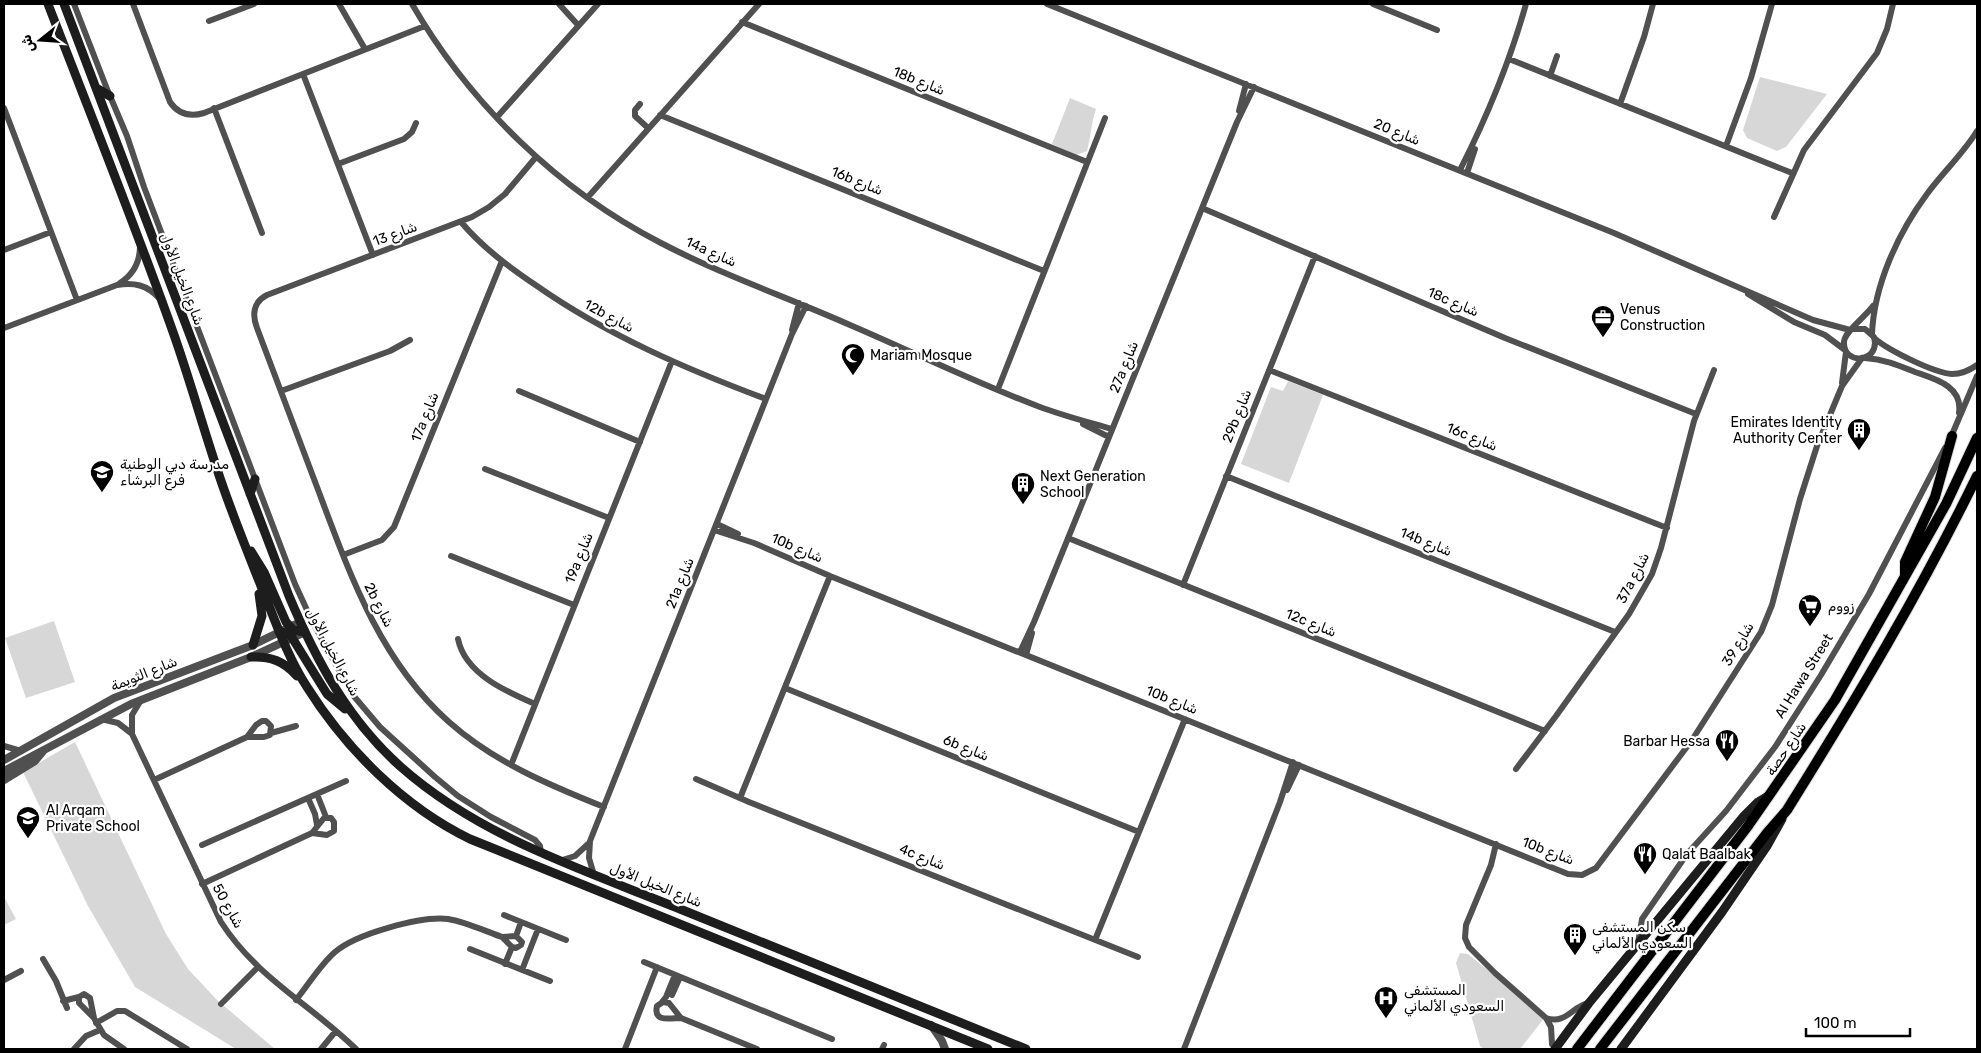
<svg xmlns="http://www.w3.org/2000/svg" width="1981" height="1053" font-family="Rubik,Vazirmatn,sans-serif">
  <rect width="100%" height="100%" fill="#fff"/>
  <!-- green -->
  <path fill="#d7d7d7" d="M1760,77L1827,94L1786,147L1777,151L1747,138L1743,130Z
    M1070,98L1096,109C1091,123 1091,137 1087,151L1076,155L1052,144Z
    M1288,381L1323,395L1289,483L1241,464L1271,387L1283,391Z
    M54,621L75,682L26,698L5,638Z
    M75,742L166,934L188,969L217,1000L275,1049H236L135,987L88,906L23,772Z
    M4,897L16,919L4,925Z
    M1460,953L1468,954L1545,1017L1520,1049H1484L1480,1046L1456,963Z"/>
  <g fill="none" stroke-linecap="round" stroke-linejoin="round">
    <!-- primary casing -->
    <g stroke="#dbdbdb" stroke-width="12">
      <path id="primary" d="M1905,576V562L1935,497L1952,436
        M1577,1049L1748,826L1835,700L1946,504L1977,438
        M1600,1049L1767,833L1787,810C1855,701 1921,591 1977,476"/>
    </g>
    <!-- minor -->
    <path stroke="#505050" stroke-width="6" d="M74,4L107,89L127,136L144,187L295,584L312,621L352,694L380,727L435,777L458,796L491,817L535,840L540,846L541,853
      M133,4L170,102C178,114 190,117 204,113L425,26
      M339,4L365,49
      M412,4C470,104 558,190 661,243C722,275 787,297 850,325C913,352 976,383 1040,407C1064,416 1088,422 1112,429
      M559,4L578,25
      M1047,4L1614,233L1813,320L1850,330
      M1373,4L1437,30
      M209,21L254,4
      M742,22L1087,162
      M1509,59L1792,173
      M303,74L373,255
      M1550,76L1557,56
      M640,104L635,110V116L648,128
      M1620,104L1644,37L1653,4
      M4,108L77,300
      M214,108L262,233
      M1239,111L1246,84
      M660,115L1044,271
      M497,117L598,4
      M1726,146L1751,78L1772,4
      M536,157L505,194L489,207L472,217L267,295C253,302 252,315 257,328C277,381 297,434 317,487C349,572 379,660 449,722C494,762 549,785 604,807
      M338,164L404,139L412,132L416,123
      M1460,170C1487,117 1510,61 1526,4
      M1467,173L1475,149
      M588,197L759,4
      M1202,208L1505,338L1696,414
      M1774,217L1804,150L1877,53L1887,29L1893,4
      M461,222C483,248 509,267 537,286C607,335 686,369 766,399
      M4,250L51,232
      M120,283C134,274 140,262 140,246
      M1748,294L1794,322L1825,335L1845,350
      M4,328L117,285C134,282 147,285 159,298
      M1853,329H1865L1874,337C1881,363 1843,366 1844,342C1844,332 1866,316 1873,306
      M792,330L799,303
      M1872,334C1874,285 1898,233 1927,194C1943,172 1963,154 1977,131
      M1874,338C1888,350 1934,373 1952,374C1962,374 1970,370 1977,365
      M1865,358C1884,359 1898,365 1915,372C1935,379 1963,386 1959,413
      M1269,370L1667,528
      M1842,383L1846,352
      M998,389L1105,118
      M281,391L390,351L410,340
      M519,391L640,442
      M1083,424L1109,437
      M1951,437L1977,376
      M485,469L609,518
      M1226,476L1615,632
      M717,524L738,534
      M714,530L754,543L830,576L1568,874L1582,875L1596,868L1692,740L1761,632L1772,605L1800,499L1817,446L1842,386L1862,358
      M1068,538L1545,731
      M343,555L382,540L394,527L502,261
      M451,556L574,605
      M1183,585L1315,256
      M458,639C465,674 507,692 535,704
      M1020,652L1034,622L1237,122L1254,87
      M1026,655L1032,633
      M785,688L1139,832
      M141,700L132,715V734L221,922C257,978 310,1004 356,1049
      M101,719L118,723L131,733
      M262,721H266L271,726L270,735L264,737H247L256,725Z
      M271,733L296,726
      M4,746L21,751
      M511,765L672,361
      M1516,769L1556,716L1629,614L1652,574L1661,548L1694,421L1714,370
      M696,779L749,802L1138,957
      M154,780L247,737
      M1287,790L1299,765
      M317,794L326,817
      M308,798L315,814L317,825
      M740,798L830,576
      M324,818H331L334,822V831L327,835L312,833Z
      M1496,844L1491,865L1466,925L1465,938L1469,947L1495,973L1546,1018L1551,1027L1552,1044
      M202,845L346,781
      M559,861L575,856L588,844
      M594,875L589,858L590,841L792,334L806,306
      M202,884L312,833
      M504,915L566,940
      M516,936L522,942L521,945L516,948L512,947L502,937Z
      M516,936L521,922
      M1095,940L1185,719
      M1638,943L1642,919L1687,854L1726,811L1775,747L1821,675L1869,594L1945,448
      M470,949L550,981
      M43,959L56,981L67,1008
      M644,962L832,1039
      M505,964L512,947
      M522,970L538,929
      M4,980L21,971
      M84,994L90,998L94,1018L79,1003V997Z
      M672,995L680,977
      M296,1000C309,984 320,965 335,952C356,934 420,916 448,919C466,922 485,931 502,937
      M63,1001L79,997
      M662,1002L666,997L675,975
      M663,1002L669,1003L681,1018C671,1018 653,1023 657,1006Z
      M221,1004L257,968
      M681,1018L757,1049
      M1546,1018C1566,1025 1572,1006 1589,1003
      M95,1020L104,1035L124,1049
      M96,1023L117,1011H125L187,1049
      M74,1049L86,1036L100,1030
      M321,1049L335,1032
      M625,1049L657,967
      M882,1049L884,1045
      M1184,1049L1280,802L1293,762"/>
    <!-- tertiary -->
    <path stroke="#505050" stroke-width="8" d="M4,760L114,698L253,645L300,622
      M4,771L131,704L251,657L305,632
      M4,780L35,761L44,750
      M931,1025L942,1041L945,1049"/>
    <!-- secondary -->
    <path stroke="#1d1d1d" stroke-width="9" d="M48,4C90,113 134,222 173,332C189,377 202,424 217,469C230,509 246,548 261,586C275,620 287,656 307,687C346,749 404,807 470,839L988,1049
      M64,4L289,596C316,660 348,720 401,767C480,837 584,870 680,909C795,956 910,1003 1026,1049
      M96,88L110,96
      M250,494L255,479
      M251,551L264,572L286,622L293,630L305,632
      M279,632L286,633L291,636L327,694L345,709
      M253,645L262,616L259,594
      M251,657C270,656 284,661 297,676
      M1555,1049L1589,1003L1743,817L1758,802L1768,796
      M1621,1049L1722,912L1767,846L1782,819"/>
    <!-- primary -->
    <use href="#primary" stroke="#000" stroke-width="10"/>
  </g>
  <!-- icons -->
  <defs>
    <g id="office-pin" transform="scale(1.25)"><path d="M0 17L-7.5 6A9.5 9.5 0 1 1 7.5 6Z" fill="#000" stroke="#fff"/><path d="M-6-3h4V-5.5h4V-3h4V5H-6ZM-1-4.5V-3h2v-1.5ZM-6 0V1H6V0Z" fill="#fff"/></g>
    <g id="mosque-pin" transform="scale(1.25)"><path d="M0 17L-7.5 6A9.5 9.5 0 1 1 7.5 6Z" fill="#000" stroke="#fff"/><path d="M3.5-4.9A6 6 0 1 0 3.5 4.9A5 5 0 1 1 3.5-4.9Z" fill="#fff"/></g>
    <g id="building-pin" transform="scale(1.25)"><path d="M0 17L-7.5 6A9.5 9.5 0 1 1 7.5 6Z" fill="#000" stroke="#fff"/><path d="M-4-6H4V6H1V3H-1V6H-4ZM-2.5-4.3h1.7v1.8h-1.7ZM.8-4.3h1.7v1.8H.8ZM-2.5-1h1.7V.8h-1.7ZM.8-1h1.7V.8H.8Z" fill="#fff"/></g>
    <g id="school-pin" transform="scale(1.25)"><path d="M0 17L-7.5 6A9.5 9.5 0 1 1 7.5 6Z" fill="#000" stroke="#fff"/><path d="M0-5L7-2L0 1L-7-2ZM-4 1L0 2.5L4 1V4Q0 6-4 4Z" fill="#fff"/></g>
    <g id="supermarket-pin" transform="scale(1.25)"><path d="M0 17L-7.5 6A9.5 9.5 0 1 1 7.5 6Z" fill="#000" stroke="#fff"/><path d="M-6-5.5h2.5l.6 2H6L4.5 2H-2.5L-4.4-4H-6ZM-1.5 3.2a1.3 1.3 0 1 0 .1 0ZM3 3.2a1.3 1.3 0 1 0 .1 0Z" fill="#fff"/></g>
    <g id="restaurant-pin" transform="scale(1.25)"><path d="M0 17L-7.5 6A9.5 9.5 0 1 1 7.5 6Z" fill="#000" stroke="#fff"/><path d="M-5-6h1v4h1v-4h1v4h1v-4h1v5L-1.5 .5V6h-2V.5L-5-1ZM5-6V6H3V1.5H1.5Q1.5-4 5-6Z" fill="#fff"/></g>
    <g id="hospital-pin" transform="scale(1.25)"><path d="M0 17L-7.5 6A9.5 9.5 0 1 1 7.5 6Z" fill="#000" stroke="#fff"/><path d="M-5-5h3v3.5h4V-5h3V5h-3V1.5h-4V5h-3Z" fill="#fff"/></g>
  </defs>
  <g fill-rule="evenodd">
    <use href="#office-pin" x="1603" y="317"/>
    <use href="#mosque-pin" x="853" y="355"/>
    <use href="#building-pin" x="1859" y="430"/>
    <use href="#school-pin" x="102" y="472"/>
    <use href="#building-pin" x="1023" y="484"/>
    <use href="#supermarket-pin" x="1810" y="606"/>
    <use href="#restaurant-pin" x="1727" y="741"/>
    <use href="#school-pin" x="28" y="818"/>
    <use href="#restaurant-pin" x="1645" y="854"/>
    <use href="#building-pin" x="1575" y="935"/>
    <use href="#hospital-pin" x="1386" y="998"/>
  </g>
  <g text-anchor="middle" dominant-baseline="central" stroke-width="4.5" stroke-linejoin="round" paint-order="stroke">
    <!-- street labels -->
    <g font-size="14" fill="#000" stroke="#fff">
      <text transform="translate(919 81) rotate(22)">18b شارع</text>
      <text transform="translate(1397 132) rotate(22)">شارع 20</text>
      <text transform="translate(857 181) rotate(22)">16b شارع</text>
      <text transform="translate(395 234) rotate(-20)">شارع 13</text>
      <text transform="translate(711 252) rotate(24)">14a شارع</text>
      <text transform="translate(182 279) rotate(69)">شارع الخيل الأول</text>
      <text transform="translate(1453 302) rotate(23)">18c شارع</text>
      <text transform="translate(609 316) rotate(28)">12b شارع</text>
      <text transform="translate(1124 367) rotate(-68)">27a شارع</text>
      <text transform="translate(1237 416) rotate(-68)">29b شارع</text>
      <text transform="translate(425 417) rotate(-68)">17a شارع</text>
      <text transform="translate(1472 437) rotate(22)">16c شارع</text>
      <text transform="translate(1426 542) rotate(22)">14b شارع</text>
      <text transform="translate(797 548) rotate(23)">10b شارع</text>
      <text transform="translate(579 558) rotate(-68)">19a شارع</text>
      <text transform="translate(1633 578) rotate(-63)">37a شارع</text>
      <text transform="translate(680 583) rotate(-68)">21a شارع</text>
      <text transform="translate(379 605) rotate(63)">2b شارع</text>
      <text transform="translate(1311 623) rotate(22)">12c شارع</text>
      <text transform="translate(1738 644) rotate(-59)">شارع 39</text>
      <text transform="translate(333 652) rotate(62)">شارع الخيل الأول</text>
      <text transform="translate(144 674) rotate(-22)">شارع الثويمة</text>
      <text transform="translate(1804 676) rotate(-58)">Al Hawa Street</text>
      <text transform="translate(1172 700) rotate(22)">10b شارع</text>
      <text transform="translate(966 748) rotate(22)">6b شارع</text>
      <text transform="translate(1786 749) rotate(-56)">شارع حصة</text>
      <text transform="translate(1548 851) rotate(21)">10b شارع</text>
      <text transform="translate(922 857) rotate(22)">4c شارع</text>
      <text transform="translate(656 885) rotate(22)">شارع الخيل الأول</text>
      <text transform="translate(228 906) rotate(61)">شارع 50</text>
    </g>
    <!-- poi labels -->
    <g font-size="14" fill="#000" stroke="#fff" text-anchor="start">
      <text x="1620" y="309">Venus<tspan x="1620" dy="16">Construction</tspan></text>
      <text x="870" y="355">Mariam Mosque</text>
      <text x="1842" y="422" text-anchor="end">Emirates Identity<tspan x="1842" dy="16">Authority Center</tspan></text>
      <text x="120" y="464">مدرسة دبي الوطنية<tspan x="120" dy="16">فرع البرشاء</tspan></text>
      <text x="1040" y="476">Next Generation<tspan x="1040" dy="16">School</tspan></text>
      <text x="1828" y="606">زووم</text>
      <text x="1710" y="741" text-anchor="end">Barbar Hessa</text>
      <text x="46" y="810">Al Arqam<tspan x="46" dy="16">Private School</tspan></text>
      <text x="1662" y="854">Qalat Baalbak</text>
      <text x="1592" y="927">سكن المستشفى<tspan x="1592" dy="16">السعودي الألماني</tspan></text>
      <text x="1404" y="990">المستشفى<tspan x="1404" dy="16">السعودي الألماني</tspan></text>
    </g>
  </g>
  <!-- border -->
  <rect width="1981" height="1053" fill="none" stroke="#000000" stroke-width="10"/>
  <!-- north arrow -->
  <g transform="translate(40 40) rotate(253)" stroke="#ffffff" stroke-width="4" paint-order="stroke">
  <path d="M0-4L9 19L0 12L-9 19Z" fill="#000000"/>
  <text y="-8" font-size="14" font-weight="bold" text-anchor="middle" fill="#000000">ش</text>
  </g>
  <!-- scale -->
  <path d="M1806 1028v8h104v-8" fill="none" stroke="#000000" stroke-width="2.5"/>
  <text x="1814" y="1028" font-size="15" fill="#000000" stroke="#ffffff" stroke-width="4" paint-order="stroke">100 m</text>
</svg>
